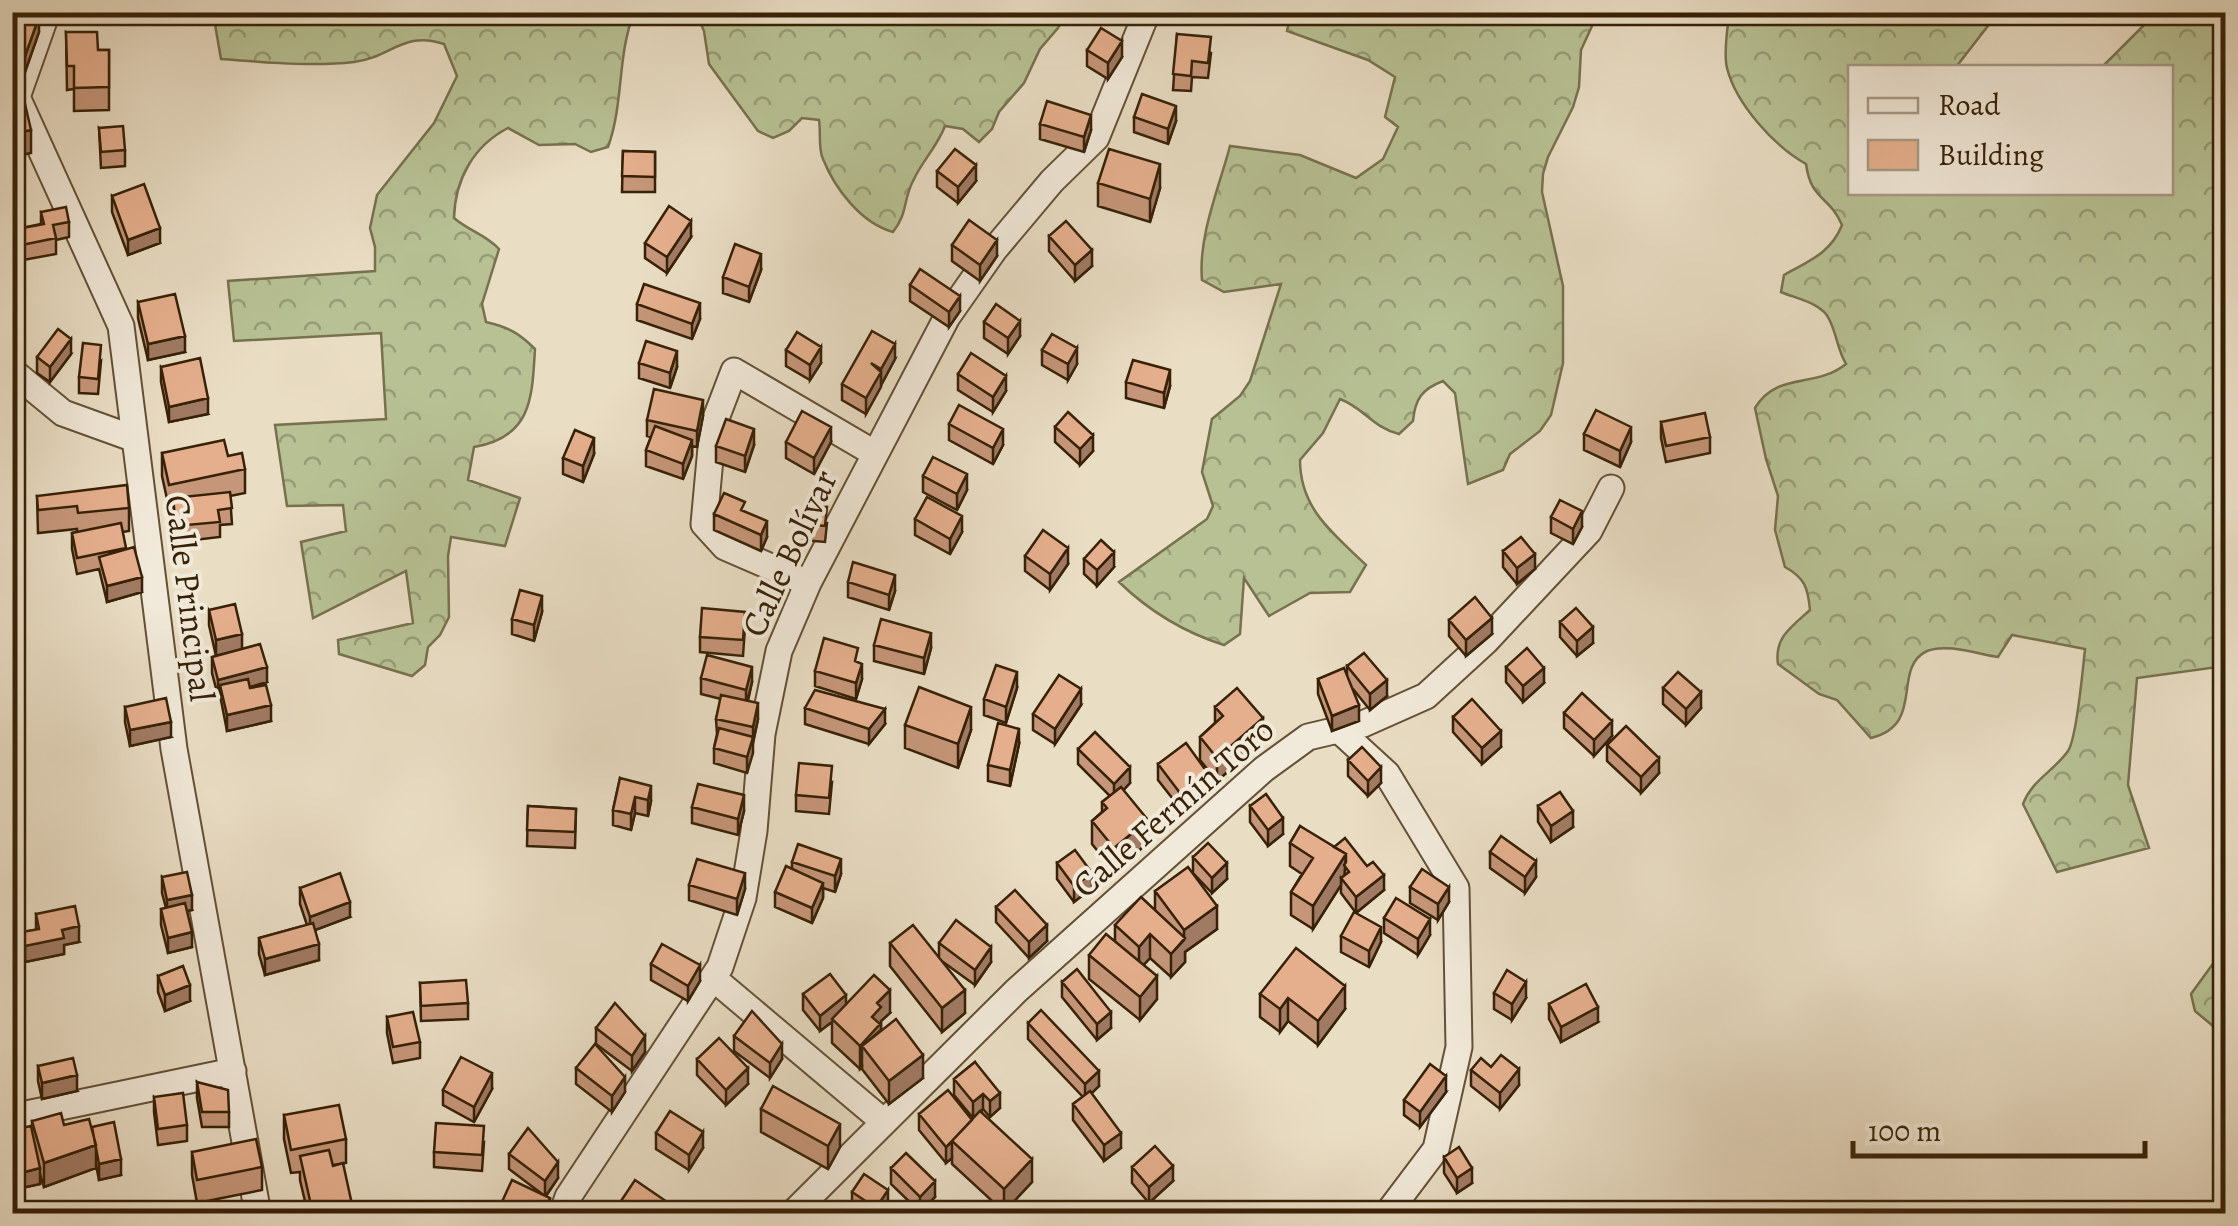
<svg xmlns="http://www.w3.org/2000/svg" width="2238" height="1226" font-family="Alegreya,serif">
  <defs>
    <pattern id="forest-crowns" width="20" height="18" patternUnits="userSpaceOnUse" patternTransform="scale(2.5)"><rect width="20" height="18" fill="#b7c194"/><path d="M2 6a3 3 0 1 1 6 0M12 15a3 3 0 1 1 6 0" fill="none" stroke="#969c77"/></pattern>
  </defs>
  <rect width="100%" height="100%" fill="#e9ddc4"/>
  <filter id="stains"><feTurbulence type="fractalNoise" baseFrequency=".002" numOctaves="4"/><feColorMatrix values="0 0 0 0 .2 0 0 0 0 .09 0 0 0 0 .02 0 0 0 .5 -.17"/></filter>
  <radialGradient id="worn" r=".72"><stop offset=".6" stop-color="#630" stop-opacity="0"/><stop offset="1" stop-color="#630" stop-opacity=".3"/></radialGradient>
  <!-- forest -->
  <path fill="url(#forest-crowns)" stroke="#77714e" stroke-width="2.5" d="M213,13H634C617,55 624,103 608,147L591,152L575,144L539,145L508,128C473,146 455,180 454,218C469,231 485,234 499,249L482,304L486,322C508,327 519,333 535,349C532,398 532,437 474,447L468,480L520,498L505,546L451,537L448,556L449,617L440,635L428,647L425,665L412,676L339,654L338,640L413,623L406,571L313,618L301,542L346,531L343,505L287,506L275,425L386,419L381,333L234,341L228,281L375,271V247L370,228L377,195L434,123L457,76L444,44C404,30 390,58 354,62C311,67 264,62 221,59Z
    M696,13H1066L1058,28L1040,49L1024,83L999,112L992,129L979,142L963,129L945,126C937,147 922,161 913,181C903,200 908,213 893,232C861,223 835,189 823,159C818,149 821,132 819,120L802,118L789,131L773,138L758,131L709,64L704,31Z
    M1291,13H1598L1581,50L1579,87L1573,107L1548,157L1543,174L1542,192L1563,286V363L1551,415L1540,431L1510,454L1503,470L1468,484L1455,393L1443,381C1422,389 1415,399 1413,421L1399,434C1372,427 1364,408 1340,399L1323,433L1300,460C1300,509 1333,533 1366,565L1350,592L1310,593L1269,616L1244,578L1240,634L1224,645C1183,632 1150,612 1119,582L1207,519L1213,506L1202,472L1212,419L1240,396L1250,381L1281,284L1224,292L1202,280C1198,236 1219,188 1230,146L1300,155L1356,178L1383,159L1398,127L1385,117L1395,77L1368,60L1287,31Z
    M1729,13H1998L1956,67L1850,68V192H2170V68L2102,67L2156,13H2225V666L2137,678L2128,785L2149,848L2057,872L2023,804C2032,780 2054,771 2068,751C2077,738 2083,667 2085,649L2012,635L1998,657C1978,654 1946,643 1927,651C1891,668 1926,725 1871,738L1837,700L1819,694L1778,664C1774,638 1791,627 1810,610C1808,588 1805,578 1785,567L1775,530L1778,496L1766,459L1755,408C1777,371 1815,389 1846,364C1837,349 1837,334 1829,319C1822,303 1797,299 1781,292L1784,275C1809,261 1831,253 1842,225C1829,195 1811,201 1806,164C1774,146 1736,104 1727,68C1723,52 1728,29 1729,13Z
    M2225,947V1036L2195,1011L2191,994Z"/>
  <g fill="none" stroke-linecap="round" stroke-linejoin="round">
    <!-- minor casing -->
    <g stroke="#645036" stroke-width="29">
      <path id="minor" d="M47,12L17,97L121,326L174,749L258,1214
        M12,371L63,413L135,439
        M808,583L725,547L704,524L713,426L734,371L874,453
        M1339,730L1387,774L1456,888L1459,1047L1436,1149L1387,1214
        M713,978L884,1122
        M12,1117L233,1071
        M562,1214L568,1197L720,967L743,898L754,831L762,734L779,651L808,583L947,317L994,250L1052,181L1096,138L1147,12
        M792,1214L1016,991L1264,769L1308,737L1363,724L1426,696L1486,641L1589,531L1611,488"/>
    </g>
    <!-- minor -->
    <use href="#minor" stroke="#f1e9d9" stroke-width="25"/>
  </g>
  <!-- wall -->
  <path fill="#c59679" stroke="#372107" stroke-width="2.5" d="M12,12L39,32L25,72L12,67Z
    M66,32L98,50H109V110L74,111V89L67,90Z
    M1177,34L1211,53L1208,78L1192,77L1191,91L1173,90Z
    M1087,50L1122,57L1108,79L1087,66Z
    M1134,117L1176,121L1168,144L1134,132Z
    M1040,124L1091,130L1084,152L1040,139Z
    M99,128L125,150V166L101,168Z
    M623,151L655,152V192H622Z
    M937,171L976,181L958,203L937,187Z
    M1098,183L1160,188L1150,222L1098,206Z
    M112,196L160,243L128,255L112,212Z
    M41,212L69,222V237L56,240V254L12,262V230L41,224Z
    M1049,236L1092,266L1075,281L1049,251Z
    M691,237L667,273L645,258V243Z
    M952,245L997,256L980,281L952,261Z
    M761,270L749,302L723,293V277Z
    M910,285L960,311L949,327L910,301Z
    M138,302L185,352L148,360L138,318Z
    M637,304L700,319L692,339L637,320Z
    M984,322L1020,336L1008,354L984,338Z
    M786,350L821,363L810,380L786,366Z
    M1042,350L1077,364L1068,380L1042,365Z
    M71,354L50,382L37,373V357Z
    M895,359L866,414L842,400V384Z
    M101,361L98,394L79,393V377Z
    M639,363L677,367L670,388L639,378Z
    M161,367L208,414L169,422L161,382Z
    M958,374L1006,391L993,412L958,390Z
    M1126,382L1170,386L1164,408L1126,398Z
    M703,416L697,447L692,446V456L683,479L646,466V450L651,437L647,436V420Z
    M1661,422L1710,437V453L1666,462L1661,438Z
    M949,424L1003,445L993,464L949,440Z
    M1055,427L1093,451L1080,465L1055,442Z
    M1584,434L1631,442L1620,467L1584,450Z
    M786,442H831L814,474L786,458Z
    M754,445L745,472L716,462V446Z
    M162,453L228,456L245,469V493L230,496L232,524L220,525V537L176,542L173,507L169,508L162,476Z
    M594,454L583,482L563,474V458Z
    M923,476L967,490L957,510L923,492Z
    M12,482L18,516V532L12,533Z
    M37,496L129,508V531L122,532L126,550L142,592L107,602L99,569L77,574L72,549V533L77,532V529L38,533Z
    M714,514L767,537L761,551L714,530Z
    M1551,517L1582,527L1573,544L1551,533Z
    M915,519L962,532L950,554L915,535Z
    M827,523L825,542L803,540V524Z
    M1503,551L1535,569L1517,584L1503,567Z
    M1025,556L1068,564L1050,590L1025,571Z
    M1084,559L1114,567L1097,586L1084,574Z
    M848,582L895,591L889,610L848,597Z
    M209,610L242,649L267,682L250,687L271,721L227,731L220,695L218,696L212,673V657L216,656L209,625Z
    M542,612L534,641L512,634V619Z
    M1449,620L1492,634L1466,656L1449,636Z
    M1560,622L1593,643L1577,656L1560,637Z
    M745,627L743,656L700,652V637Z
    M874,645L931,648L924,674L874,661Z
    M1347,666L1387,696L1370,710L1353,689L1359,721L1332,731L1318,694V679L1347,675Z
    M1506,667L1544,683L1523,702L1506,682Z
    M815,671L862,679L856,699L815,686Z
    M701,678L752,682L748,701L758,719L747,773L714,763V748L717,734L716,719L721,699L701,694Z
    M1017,688L1006,723L984,715V699Z
    M1663,688L1701,708L1686,725L1663,704Z
    M1081,705L1055,744L1033,730V714Z
    M125,707L171,737L130,746L125,722Z
    M1215,707L1263,741L1217,781L1200,760V737L1215,723Z
    M805,708L885,724L869,744L805,724Z
    M1564,713L1612,736L1594,756L1564,728Z
    M1453,717L1501,747L1482,764L1453,732Z
    M905,725L971,730L958,768L905,748Z
    M1019,744L1010,786L988,781V765Z
    M1607,745L1659,773L1641,793L1607,761Z
    M1078,749L1130,783L1123,790L1148,843L1114,871L1092,844V821L1102,812V802L1110,796L1078,764Z
    M1348,760L1381,783L1368,796L1348,776Z
    M1158,764L1207,788L1180,808L1158,780Z
    M620,778L651,801L648,816L635,813L631,830L613,825V810Z
    M832,782L829,814L796,811V795Z
    M528,806L576,809L575,848L527,846Z
    M1250,806L1283,834L1268,846L1250,822Z
    M1538,806L1573,827L1551,842L1538,822Z
    M692,807L744,811L738,835L692,823Z
    M1300,826L1384,890L1356,913L1341,893V885L1313,929L1291,915V892L1302,874L1290,866V843Z
    M1490,852L1536,877L1525,893L1490,868Z
    M1193,857L1227,879L1212,893L1193,873L1217,929L1185,952V962L1171,977L1150,958L1143,965L1157,999L1140,1020L1089,979V955L1115,942V925L1155,910V891L1193,873Z
    M792,862L841,874L835,892L823,888V898L812,923L775,907V892L792,869Z
    M1057,863L1092,888L1074,902L1057,879Z
    M162,877L192,910L187,911L192,947L168,953L161,925V909L166,908L162,893Z
    M689,885L745,889L737,915L689,900Z
    M1410,887L1449,902L1438,920L1410,903Z
    M300,888L350,917L315,930L319,960L265,975L259,954V938L307,925L300,904Z
    M996,907L1047,941L1029,958L996,922Z
    M36,914L79,942L64,945V954L25,962L22,948V932L36,930Z
    M1384,918L1430,935L1418,955L1384,933Z
    M1341,936L1381,942L1369,967L1341,952Z
    M890,943L939,956V943L991,962L975,985L943,962L965,1013L942,1032L890,966Z
    M651,964L700,981L688,1001L651,980Z
    M158,976L190,1001L165,1011L158,992Z
    M1062,982L1111,1028L1097,1040L1062,997Z
    M420,983L468,1003V1019L421,1021Z
    M1494,993L1526,998L1512,1020L1494,1009Z
    M803,994L890,1013L881,1021V1030L880,1032L923,1078L889,1104L862,1069V1067L860,1069L832,1043V1022L820,1031L803,1010Z
    M1260,994L1345,1009L1318,1045L1288,1021L1280,1032L1260,1017Z
    M1549,1004L1598,1022L1561,1042L1549,1019Z
    M387,1017L420,1042V1058L393,1063L387,1033Z
    M1028,1023L1099,1086L1091,1093L1121,1148L1104,1161L1073,1120V1104L1083,1097L1028,1039Z
    M596,1028L645,1052L632,1071L596,1044Z
    M734,1036L782,1059L770,1078L734,1051Z
    M697,1059L748,1084L726,1105L697,1075Z
    M975,1062L1000,1108L990,1117L983,1109L981,1112L1032,1182L1004,1212L952,1164V1158L946,1163L919,1130V1114L972,1120L973,1118L954,1095V1079Z
    M38,1066L77,1091L42,1099L38,1081Z
    M1491,1067L1519,1085L1500,1109L1471,1086V1070Z
    M576,1068L625,1092L612,1112L576,1084Z
    M197,1082L229,1112V1127H202L197,1098Z
    M492,1089L474,1122L443,1105V1090Z
    M1446,1092L1420,1127L1404,1115V1100Z
    M154,1097L187,1125V1141L158,1145L154,1112Z
    M761,1109L840,1147L828,1169L761,1132Z
    M284,1115L346,1139V1163L333,1165L353,1214H308L300,1180V1172L291,1173L284,1139Z
    M32,1121L92,1129L121,1175L99,1180L96,1165V1168L44,1187L40,1174V1184L17,1189L12,1171V1130H32Z
    M656,1133L703,1148L689,1170L656,1149Z
    M484,1142L482,1171L434,1167V1152Z
    M192,1152L262,1167V1190L197,1203L192,1175Z
    M509,1154L558,1178L546,1196L550,1213L501,1214V1204L542,1194L509,1169Z
    M1444,1157L1472,1183L1457,1193L1444,1173Z
    M1132,1167L1173,1181L1149,1203L1132,1183Z
    M891,1168L935,1197L920,1212L891,1184Z
    M852,1192L888,1206L883,1214H860L852,1208Z
    M619,1204L676,1214H619Z"/>
  <!-- shaded-wall -->
  <path fill="#a07a63" stroke="#372107" stroke-width="2.5" d="M39,17V32L25,72V56Z
    M1122,41V57L1108,79V63Z
    M1176,106V121L1168,144V129Z
    M1091,115V130L1084,152V137Z
    M31,130V153L12,157V134Z
    M1160,164V188L1150,222V199Z
    M976,165V181L958,203V187Z
    M691,221V237L667,273V257Z
    M160,228V243L128,255V240Z
    M997,240V256L980,281V265Z
    M1092,250V266L1075,281V265Z
    M761,254V270L749,302V287Z
    M960,296V311L949,327V312Z
    M700,303V319L692,339V324Z
    M1020,321V336L1008,354V338Z
    M185,336V352L148,360V344Z
    M71,339V354L50,382V367Z
    M895,344V359L881,385V369Z
    M821,347V363L810,380V365Z
    M1077,348V364L1068,380V364Z
    M677,351V367L670,388V373Z
    M1170,370V386L1164,408V393Z
    M881,372V387L866,414V398Z
    M1006,376V391L993,412V397Z
    M208,398V414L169,422V407Z
    M703,400V416L697,447V431Z
    M831,427V442L814,474V458Z
    M1631,427V442L1620,467V451Z
    M754,429V445L745,472V456Z
    M1003,429V445L993,464V448Z
    M1093,435V451L1080,465V449Z
    M594,438V454L583,482V466Z
    M692,440V456L683,479V464Z
    M967,474V490L957,510V494Z
    M1582,511V527L1573,544V529Z
    M962,516V532L950,554V539Z
    M767,521V537L761,551V535Z
    M1068,548V564L1050,590V574Z
    M1114,552V567L1097,586V570Z
    M1535,554V569L1517,584V568Z
    M895,575V591L889,610V595Z
    M142,577V592L107,602V586Z
    M542,596V612L534,641V625Z
    M1492,618V634L1466,656V640Z
    M1593,627V643L1577,656V641Z
    M931,633V648L924,674V658Z
    M242,634V650L216,656V640Z
    M862,664V679L856,699V683Z
    M267,667V682L222,695L220,685V695L218,696V680Z
    M752,667V682L746,706V690Z
    M1544,668V683L1523,702V686Z
    M1017,672V688L1006,723V707Z
    M1387,680V696L1370,710V694Z
    M1081,689V705L1055,744V729Z
    M1701,692V708L1686,725V709Z
    M758,703V719L753,742V727Z
    M271,705V721L227,731V715Z
    M1359,705V721L1332,731V716Z
    M971,707V730L958,768V744Z
    M885,709V724L869,744V729Z
    M1263,718V741L1217,781V758Z
    M1612,721V736L1594,756V740Z
    M171,722V737L130,746V730Z
    M1019,729V744L1010,786V770Z
    M1501,731V747L1482,764V748Z
    M753,737V753L747,773V757Z
    M1659,758V773L1641,793V777Z
    M1130,767V783L1114,800V784Z
    M1381,767V783L1368,796V781Z
    M1207,772V788L1180,808V793Z
    M651,786V801L648,816V800Z
    M744,795V811L738,835V819Z
    M635,797V813L631,830V814Z
    M1573,811V827L1551,842V826Z
    M1283,818V834L1268,846V830Z
    M1148,820V843L1114,871V848Z
    M1346,854L1344,881L1341,878V885L1313,929V906Z
    M841,859V874L835,892V876Z
    M1536,861V877L1525,893V877Z
    M1227,863V879L1212,893V878Z
    M745,873V889L737,915V899Z
    M1092,873V888L1074,902V886Z
    M1384,875V890L1356,913V897Z
    M823,883V898L812,923V908Z
    M1449,887V902L1438,920V904Z
    M192,895V910L167,915V900Z
    M350,902V917L310,932V917Z
    M1217,906V929L1185,952V962L1171,977V954L1184,940V930Z
    M1430,919V935L1418,955V939Z
    M1047,925V941L1029,958V942Z
    M79,926V942L64,945V954L25,962V946L62,930Z
    M1381,927V942L1369,967V951Z
    M192,932V947L168,953V938Z
    M1150,934V958L1139,970V947Z
    M319,944V960L265,975V959Z
    M991,947V962L975,985V970Z
    M700,965V981L688,1001V986Z
    M1157,976V999L1140,1020V997Z
    M1526,982V998L1512,1020V1004Z
    M190,985V1001L165,1011V995Z
    M1345,986V1009L1318,1045V1021Z
    M890,990V1013L881,1021V1030L862,1046V1067L860,1069V1046L877,1003Z
    M965,990V1013L942,1032V1008Z
    M846,995V1011L820,1031V1016Z
    M1288,998V1021L1280,1032V1009Z
    M1598,1007V1022L1561,1042V1027Z
    M1111,1012V1028L1097,1040V1024Z
    M645,1036V1052L632,1071V1056Z
    M782,1044V1059L770,1078V1063Z
    M923,1055V1078L889,1104V1081Z
    M748,1068V1084L726,1105V1090Z
    M1519,1069V1085L1500,1109V1093Z
    M1099,1071V1086L1085,1100V1084Z
    M492,1073V1089L474,1122V1107Z
    M77,1075V1091L42,1099V1083Z
    M1446,1076V1092L1420,1127V1112Z
    M625,1077V1092L612,1112V1096Z
    M1000,1093V1108L990,1117V1101Z
    M983,1094V1109L973,1118V1102Z
    M840,1124V1147L828,1169V1146Z
    M703,1132V1148L689,1170V1155Z
    M1121,1133V1148L1104,1161V1145Z
    M952,1142V1158L946,1163V1147Z
    M96,1145V1168L44,1187V1163Z
    M121,1159V1175L99,1180V1164Z
    M1032,1159V1182L1004,1212V1189Z
    M558,1162V1178L545,1197V1181Z
    M1173,1166V1181L1149,1203V1187Z
    M40,1168V1184L17,1189V1174Z
    M1472,1168V1183L1457,1193V1178Z
    M935,1181V1197L920,1212V1197Z
    M888,1190V1206L883,1214H876V1208Z
    M550,1198V1213L542,1214Z"/>
  <!-- building -->
  <path fill="#e5af8d" stroke="#372107" stroke-width="2.5" d="M12,12H27L39,17L25,56L12,52Z
    M1101,28L1122,41L1108,63L1087,50Z
    M66,32H97L98,50H109V87L74,88V66H67Z
    M1177,34L1211,37L1208,63L1192,61L1191,76L1173,74Z
    M22,91L31,130L12,134V93Z
    M1142,94L1176,106L1168,129L1134,117Z
    M1047,101L1091,115L1084,137L1040,124Z
    M123,126L125,150L101,152L99,128Z
    M955,149L976,165L958,187L937,171Z
    M1109,149L1160,164L1150,199L1098,183Z
    M623,151L655,152V177L622,176Z
    M144,184L160,228L128,240L112,196Z
    M669,206L691,221L667,257L645,243Z
    M66,207L69,222L53,225L56,238L12,247V230L44,224L41,212Z
    M969,220L997,240L980,265L952,245Z
    M1066,221L1092,250L1075,265L1049,236Z
    M735,244L761,254L749,287L723,277Z
    M920,269L960,296L949,312L910,285Z
    M644,284L700,303L692,324L637,304Z
    M175,294L185,336L148,344L138,302Z
    M996,304L1020,321L1008,338L984,322Z
    M58,329L71,339L50,367L37,357Z
    M872,331L895,344L881,369L871,363L881,372L866,398L842,384Z
    M797,332L821,347L810,365L786,350Z
    M1052,334L1077,348L1068,364L1042,350Z
    M646,341L677,351L670,373L639,363Z
    M83,343L101,345L98,379L79,377Z
    M971,353L1006,376L993,397L958,374Z
    M200,358L208,398L169,407L161,367Z
    M1133,360L1170,370L1164,393L1126,382Z
    M654,389L703,400L697,431L647,420Z
    M959,405L1003,429L993,448L949,424Z
    M1596,410L1631,427L1620,451L1584,434Z
    M802,411L831,427L814,458L786,442Z
    M1068,412L1093,435L1080,449L1055,427Z
    M1705,413L1710,437L1666,446L1661,422Z
    M726,419L754,429L745,456L716,446Z
    M655,426L692,440L683,464L646,450Z
    M575,430L594,438L583,466L563,458Z
    M224,440L228,456L242,453L245,469L169,485L162,453Z
    M933,457L967,474L957,494L923,476Z
    M12,482L18,516L12,517Z
    M127,485L129,508L78,513L77,506L38,510L37,496Z
    M230,492L232,508L218,510L220,522L176,526L173,498Z
    M724,493L745,502L741,510L767,521L761,535L714,514Z
    M927,497L962,516L950,539L915,519Z
    M1560,500L1582,511L1573,529L1551,517Z
    M805,505L827,507L825,526L803,524Z
    M121,523L126,548L77,558L72,533Z
    M1043,530L1068,548L1050,574L1025,556Z
    M1521,537L1535,554L1517,568L1503,551Z
    M1101,540L1114,552L1097,570L1084,559Z
    M134,547L142,577L107,586L99,557Z
    M853,562L895,575L889,595L848,582Z
    M520,590L542,596L534,625L512,619Z
    M1475,597L1492,618L1466,640L1449,620Z
    M235,604L242,634L216,640L209,610Z
    M702,608L745,612L743,640L700,637Z
    M1576,608L1593,627L1577,641L1560,622Z
    M881,619L931,633L924,658L874,645Z
    M824,638L858,648L855,661L862,664L856,683L815,671Z
    M260,644L267,667L218,680L212,657Z
    M1527,648L1544,668L1523,686L1506,667Z
    M1364,653L1387,680L1370,694L1347,666Z
    M707,655L752,667L746,690L701,678Z
    M996,665L1017,672L1006,707L984,699Z
    M1344,668L1359,705L1332,716L1318,679Z
    M1678,672L1701,692L1686,709L1663,688Z
    M1059,675L1081,689L1055,729L1033,714Z
    M248,679L250,688L266,685L271,705L227,715L220,685Z
    M919,687L971,707L958,744L905,725Z
    M1237,688L1263,718L1217,758L1200,737L1223,716L1215,707Z
    M815,690L885,709L869,729L805,708Z
    M1582,693L1612,721L1594,740L1564,713Z
    M721,695L758,703L753,727L716,719Z
    M166,698L171,722L130,730L125,707Z
    M1472,699L1501,731L1482,748L1453,717Z
    M998,723L1019,729L1010,770L988,765Z
    M1626,726L1659,758L1641,777L1607,745Z
    M719,728L753,737L747,757L714,748Z
    M1095,732L1130,767L1114,784L1078,749Z
    M1186,743L1207,772L1180,793L1158,764Z
    M1362,747L1381,767L1368,781L1348,760Z
    M799,763L832,766L829,798L796,795Z
    M620,778L651,786L648,800L635,797L631,814L613,810Z
    M698,784L744,795L738,819L692,807Z
    M1121,787L1148,820L1114,848L1092,821L1107,808L1102,802Z
    M1560,792L1573,811L1551,826L1538,806Z
    M1266,794L1283,818L1268,830L1250,806Z
    M528,806L576,809L575,832L527,830Z
    M1300,826L1346,854L1313,906L1291,892L1313,858L1290,843Z
    M1501,836L1536,861L1525,877L1490,852Z
    M1345,838L1367,866L1373,862L1384,875L1356,897L1341,878L1349,872L1344,865L1346,862V854L1334,847Z
    M1208,843L1227,863L1212,878L1193,857Z
    M798,844L841,859L835,876L792,862Z
    M1075,850L1092,873L1074,886L1057,863Z
    M697,859L745,873L737,899L689,885Z
    M786,866L823,883L812,908L775,892Z
    M1188,867L1217,906L1184,930L1155,891Z
    M1422,869L1449,887L1438,904L1410,887Z
    M187,872L192,895L167,900L162,877Z
    M340,873L350,902L310,917L300,888Z
    M1015,890L1047,925L1029,942L996,907Z
    M1141,897L1185,938L1171,954L1150,934L1139,947L1115,925Z
    M1396,898L1430,919L1418,939L1384,918Z
    M185,903L192,932L168,938L161,909Z
    M75,906L79,926L62,930L64,938L25,946L22,932L39,929L36,914Z
    M1354,912L1381,927L1369,951L1341,936Z
    M956,920L991,947L975,970L939,943Z
    M313,923L319,944L265,959L259,938Z
    M913,925L965,990L942,1008L890,943Z
    M1106,934L1157,976L1140,997L1089,955Z
    M662,944L700,965L688,986L651,964Z
    M1296,948L1345,986L1318,1021L1288,998L1280,1009L1260,994Z
    M183,966L190,985L165,995L158,976Z
    M1077,969L1111,1012L1097,1024L1062,982Z
    M1507,970L1526,982L1512,1004L1494,993Z
    M830,974L846,995L820,1016L803,994Z
    M874,975L890,990L877,1003L881,1007L872,1017L880,1024L860,1046L832,1019Z
    M466,980L468,1003L421,1006L420,983Z
    M1586,984L1598,1007L1561,1027L1549,1004Z
    M615,1003L645,1036L632,1056L596,1028Z
    M1041,1010L1099,1071L1085,1084L1028,1023Z
    M752,1011L782,1044L770,1063L734,1036Z
    M413,1012L420,1042L393,1047L387,1017Z
    M896,1019L923,1055L889,1081L862,1046Z
    M719,1038L748,1068L726,1090L697,1059Z
    M595,1044L625,1077L612,1096L576,1068Z
    M1501,1055L1519,1069L1500,1093L1471,1070L1481,1058L1491,1067Z
    M461,1057L492,1073L474,1107L443,1090Z
    M73,1058L77,1075L42,1083L38,1066Z
    M975,1062L1000,1093L990,1101L983,1094L973,1102L954,1079Z
    M1430,1064L1446,1076L1420,1112L1404,1100Z
    M197,1082L228,1090L229,1112H202Z
    M773,1086L840,1124L828,1146L761,1109Z
    M948,1090L972,1120L946,1147L919,1114Z
    M1090,1091L1121,1133L1104,1145L1073,1104Z
    M183,1093L187,1125L158,1129L154,1097Z
    M339,1105L346,1139L291,1150L284,1115Z
    M670,1111L703,1132L689,1155L656,1133Z
    M980,1111L1032,1159L1004,1189L952,1141Z
    M61,1113L64,1125L89,1119L96,1145L44,1163L32,1121Z
    M114,1122L121,1159L99,1164L92,1127Z
    M436,1123L484,1126L482,1155L434,1152Z
    M31,1126L40,1168L17,1174L12,1155V1130Z
    M528,1128L558,1162L545,1181L509,1154Z
    M256,1139L262,1167L197,1180L192,1152Z
    M1155,1146L1173,1166L1149,1187L1132,1167Z
    M1459,1147L1472,1168L1457,1178L1444,1157Z
    M329,1150L333,1166L343,1163L353,1209L335,1214H313L300,1156Z
    M906,1153L935,1181L920,1197L891,1168Z
    M864,1174L888,1190L876,1208L852,1192Z
    M512,1180L550,1198L542,1214H521L501,1204Z
    M635,1180L676,1208L672,1214H633L619,1204Z"/>
  <g text-anchor="middle" dominant-baseline="central" stroke-width="8" stroke-linejoin="round" paint-order="stroke">
    <!-- street labels -->
    <g font-size="35" fill="#372107" stroke="#f1e9d9">
      <text transform="translate(789 553) rotate(-65)">Calle Bolívar</text>
      <text transform="translate(190 598) rotate(83)">Calle Principal</text>
      <text transform="translate(1173 807) rotate(-41)">Calle Fermín Toro</text>
    </g>
  </g>
  <!-- margin -->
  <rect width="2238" height="1226" fill="none" stroke="#e9ddc4" stroke-width="50"/>
  <rect x="15" y="15" width="2208" height="1196" fill="none" stroke="#372107" stroke-width="5"/>
  <rect x="25" y="25" width="2188" height="1176" fill="none" stroke="#372107" stroke-width="2.5"/>
  <!-- legend -->
  <rect x="1848" y="65" width="325" height="130" fill="#f1e9d9" stroke="#a79985" stroke-width="2.5"/>
  <rect x="1868" y="98" width="50" height="15" fill="#f1e9d9" stroke="#a79985" stroke-width="2.5"/>
  <text x="1938" y="115" font-size="30" fill="#372107">Road</text>
  <rect x="1868" y="140" width="50" height="30" fill="#e5af8d" stroke="#a79985" stroke-width="2.5"/>
  <text x="1938" y="165" font-size="30" fill="#372107">Building</text>
  <!-- scale -->
  <path d="M1853 1141v15h292v-15" fill="none" stroke="#372107" stroke-width="5"/>
  <text x="1868" y="1141" font-size="30" fill="#372107" stroke="#f1e9d9" stroke-width="8" paint-order="stroke">100 m</text>
  <rect width="100%" height="100%" filter="url(#stains)"/>
  <rect width="100%" height="100%" fill="url(#worn)"/>
</svg>
